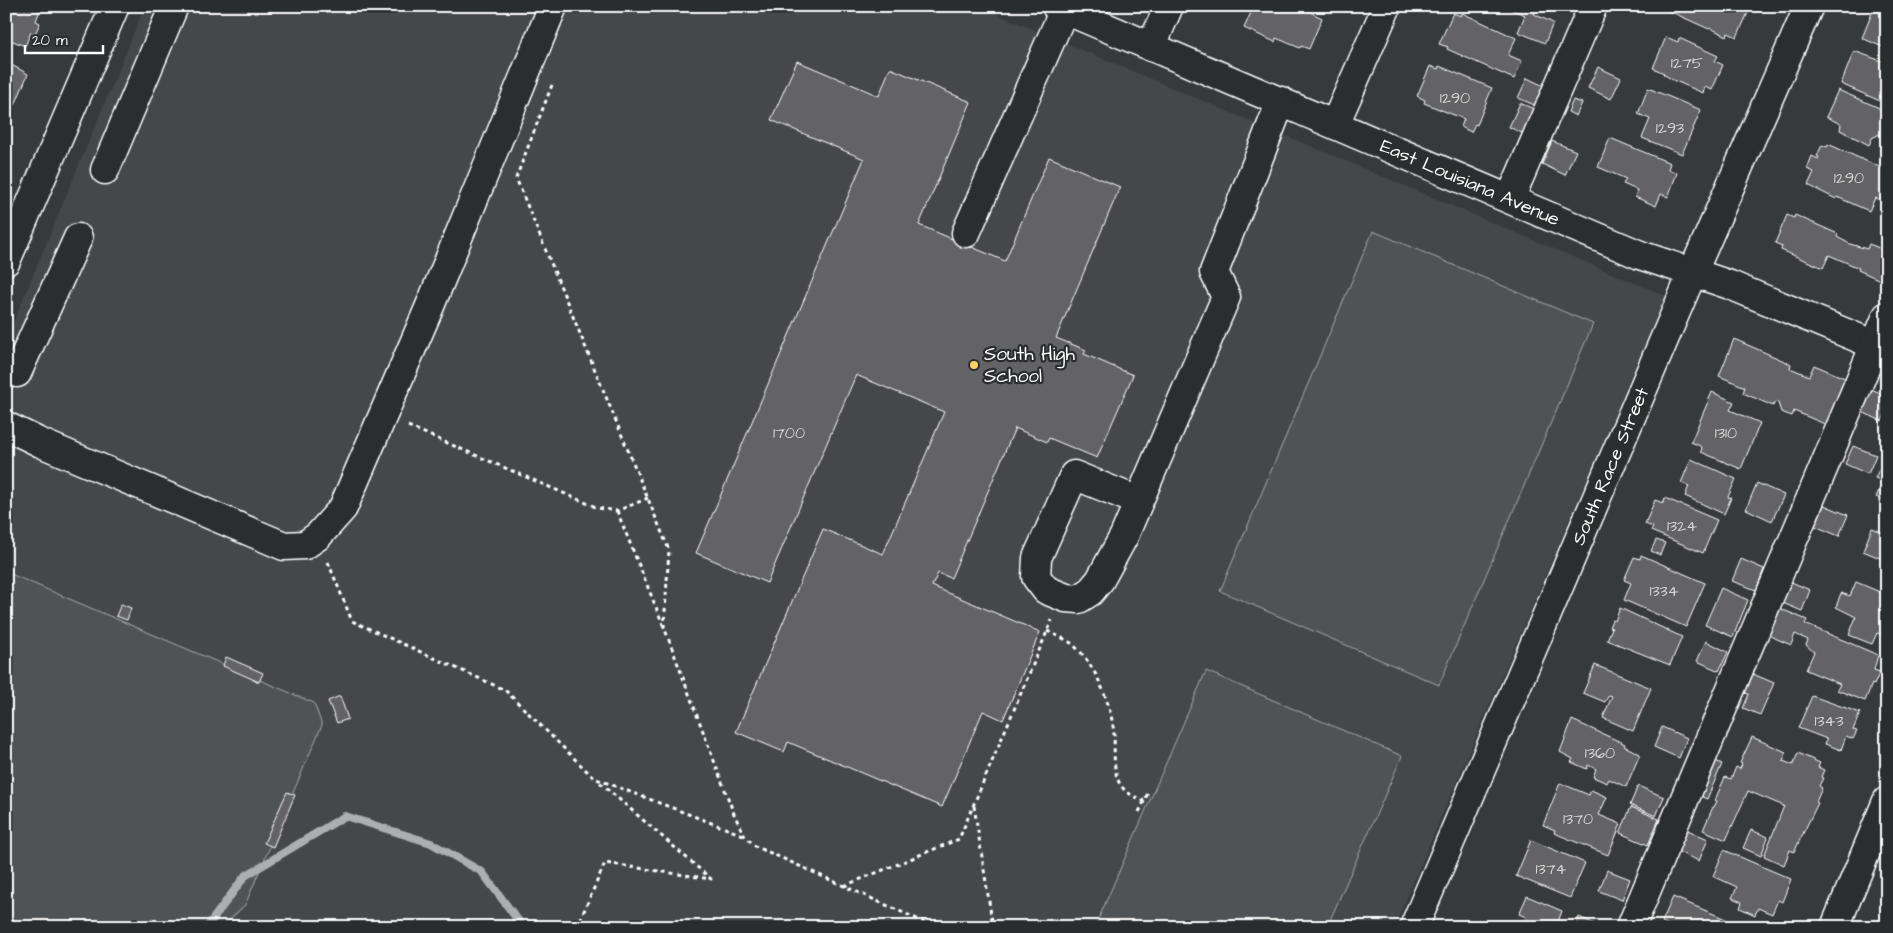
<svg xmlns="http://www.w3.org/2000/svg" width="1893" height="933" font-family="'Architects Daughter',sans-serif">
  <rect width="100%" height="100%" fill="#373a3b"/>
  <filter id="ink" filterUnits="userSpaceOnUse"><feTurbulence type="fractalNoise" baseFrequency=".02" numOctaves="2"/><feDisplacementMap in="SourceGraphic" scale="10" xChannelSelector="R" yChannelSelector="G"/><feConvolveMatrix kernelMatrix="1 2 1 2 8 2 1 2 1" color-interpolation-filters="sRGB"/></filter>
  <g filter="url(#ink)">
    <!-- built -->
    <path fill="#444748" d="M145,6H978L1666,296L1394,927H6V340Z"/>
    <!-- green -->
    <path fill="#505354" stroke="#a8a9aa" d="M1373,231L1593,324L1439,685L1220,591Z
      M6,572L314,703L322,725L245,905L222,927H6Z
      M1206,671L1402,756L1327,927H1095Z"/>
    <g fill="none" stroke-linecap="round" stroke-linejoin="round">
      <!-- stream -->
      <path stroke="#adaeaf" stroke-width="8" d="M207,927L245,876L345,816L431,843L482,872L523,927"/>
    </g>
    <!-- building -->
    <path fill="#636465" stroke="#fff" d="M6,6H30L40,10L36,21L40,23L35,34L31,32L25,46L8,39L10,34L6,33Z
      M1254,6H1298L1322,18L1309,49L1301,46L1300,48L1276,38L1275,42L1244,28Z
      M1503,6H1537L1534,14L1553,23L1545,43L1518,32L1525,15Z
      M1658,6H1751L1737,37L1728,33L1727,36L1710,28L1709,29Z
      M1874,8L1887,13V49L1862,38Z
      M1453,13L1461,16L1462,13L1516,38L1508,55L1522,61L1514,79L1447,49L1448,47L1439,44Z
      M1666,37L1678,42L1679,38L1718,56L1715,61L1723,65L1712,90L1705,87L1703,93L1673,80L1663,74L1664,73L1653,68Z
      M1854,51L1887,63V104L1841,84Z
      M797,61L879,96L890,68L971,102L919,225L1005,261L1049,157L1120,187L1056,338L1086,350L1084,354L1133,375L1097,458L1049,438L1047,442L1015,428L951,578L938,573L932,586L1040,632L1003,720L983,711L942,807L788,742L784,752L736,732L823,529L883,554L944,412L856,375L767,583L696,553L864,159L771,120Z
      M6,62L28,74L15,105L7,101L6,103Z
      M1430,66L1438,69L1439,66L1492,88L1477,125L1475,124L1471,132L1461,127L1464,119L1424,103L1425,100L1417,96Z
      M1598,67L1621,78L1611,99L1588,88Z
      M1527,78L1548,88L1539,107L1518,98Z
      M1648,88L1701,110L1682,154L1642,138L1650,119L1638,114Z
      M1838,90L1884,110L1881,115L1886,131L1872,138L1869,145L1840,130L1841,124L1826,117Z
      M1573,100L1582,103L1576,116L1568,112Z
      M1520,103L1543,113L1533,138L1509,127Z
      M1610,138L1670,163L1668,169L1677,173L1668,197L1661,194L1656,206L1635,197L1637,190L1623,184L1626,179L1598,167Z
      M1552,141L1576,151L1565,175L1542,164Z
      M1828,144L1886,170L1887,203L1875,198L1869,211L1837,197L1836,199L1808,185L1814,172L1807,169L1812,156L1818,159L1819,157L1817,156L1822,145L1827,147Z
      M1787,215L1794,218L1795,215L1838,234L1837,237L1850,244L1867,249L1869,244L1887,251V283L1858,270L1859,268L1829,255L1823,268L1781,250L1782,246L1775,243Z
      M1734,339L1791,364L1790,368L1809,376L1814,365L1847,379L1827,425L1794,411L1792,416L1781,412L1778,403L1775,402L1773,406L1743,393L1745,387L1719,376Z
      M1869,388L1887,396V411L1882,421L1857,410Z
      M1712,392L1734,402L1730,410L1760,423L1741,469L1701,452L1702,447L1691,442Z
      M1853,446L1876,455L1868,474L1845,464Z
      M1691,459L1736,479L1728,497L1731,498L1724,514L1685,496L1689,486L1681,483Z
      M1882,464L1887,466V502L1876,497L1883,481L1875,478Z
      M1757,483L1784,495L1772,521L1746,509Z
      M1665,498L1717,520L1703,553L1651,531L1653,527L1645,524L1655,500L1663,503Z
      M1824,505L1848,515L1839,536L1815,526Z
      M1872,528L1887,534V561L1863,551Z
      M1656,540L1665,543L1660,555L1651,551Z
      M1641,555L1705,583L1686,627L1624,600L1631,583L1624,580L1634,557L1640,559Z
      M1741,559L1764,569L1756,590L1732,581Z
      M1789,581L1810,590L1802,611L1780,602Z
      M1856,582L1887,595V637L1877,633L1872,644L1849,635L1856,617L1836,607L1841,593L1850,596Z
      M1721,588L1748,600L1733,637L1705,625Z
      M121,604L131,608L127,620L116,616Z
      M1774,606L1807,620L1805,624L1878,655L1874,670L1880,672L1874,685L1872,684L1865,701L1837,690L1840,684L1806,670L1814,652L1806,645L1808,640L1795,634L1791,645L1763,633Z
      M1620,608L1682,637L1670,665L1607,640L1612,628L1609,627L1612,620L1615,621Z
      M1706,641L1728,652L1719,671L1697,661Z
      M226,657L263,673L259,682L223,666Z
      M1595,665L1651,688L1633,731L1603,718L1612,696L1609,695L1605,702L1583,693Z
      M1753,674L1774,683L1760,715L1743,708L1749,694L1744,693Z
      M340,696L348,719L337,723L328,701Z
      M1812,696L1860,713L1853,730L1857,731L1853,739L1846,736L1841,750L1825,744L1827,739L1798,728Z
      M1572,720L1625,744L1624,746L1640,754L1626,787L1609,779L1607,783L1593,777L1596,769L1588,765L1587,769L1571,762L1573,759L1560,752Z
      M1662,727L1687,738L1679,758L1654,747Z
      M1752,737L1786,752L1783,761L1793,765L1798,753L1820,763L1818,767L1824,770L1821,777L1823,778L1819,786L1822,788L1816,802L1818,803L1794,852L1790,850L1784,865L1764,856L1784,806L1748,791L1726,840L1703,830L1713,807H1714L1717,801L1715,800L1725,777L1731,779L1736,767L1740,769L1742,764L1740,763Z
      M1705,756L1722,764L1707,799L1690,792Z
      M1560,783L1589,795L1591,790L1607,797L1599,815L1621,824L1608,855L1554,833L1555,830L1543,825Z
      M1638,786L1664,797L1656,816L1630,805Z
      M287,792L295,795L273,847L264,843Z
      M1631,807L1659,819L1648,845L1620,833Z
      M1685,829L1708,839L1699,861L1676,851Z
      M1751,830L1768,837L1761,856L1743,848Z
      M1531,840L1585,863L1570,898L1516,876Z
      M1724,850L1791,879L1782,902L1778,900L1772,914L1758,908L1755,915L1740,908L1742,902L1732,898L1737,887L1713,876Z
      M1607,870L1630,879L1622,900L1599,891Z
      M1527,896L1562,911L1556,927H1522L1526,917L1519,914Z
      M1673,897L1740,925V927H1673L1662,922Z
      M1579,917L1602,927H1575Z"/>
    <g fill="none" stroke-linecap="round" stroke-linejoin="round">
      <!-- minor casing -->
      <g stroke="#fff" stroke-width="31">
        <g id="minor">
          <path id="s1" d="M1056,6L1640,255L1730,285L1887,350"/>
          <path d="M1151,47L1169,6"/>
          <path d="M1335,124L1387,6"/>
          <path d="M105,170L174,6"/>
          <path d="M1510,199L1593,6"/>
          <path d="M966,233L1064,10"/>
          <path d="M6,261L115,6"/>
          <path d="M17,373L78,238"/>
          <path d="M6,426L41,443L284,546L305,545L318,536L343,508L430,306L553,6"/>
          <path d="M1138,501L1074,475L1037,558L1036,577L1046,590L1066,598L1079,599L1090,592L1100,580L1124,536L1226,297L1214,272L1281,101"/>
          <path id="s2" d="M1414,927L1692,274L1809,6"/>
          <path d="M1631,927L1887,316"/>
          <path d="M1835,927L1887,801"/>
        </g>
      </g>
      <!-- path -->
      <path stroke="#fff" stroke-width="3" stroke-dasharray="4 4" stroke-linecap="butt" d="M552,85L516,178L669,550L664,627L734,814L744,835L755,846L935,927
        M408,426L598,508L617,511L648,498
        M617,511L664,627
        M328,562L352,621L505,690L594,778L743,835
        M1047,631C1055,635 1064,638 1071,643C1095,662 1112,705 1114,735C1115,750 1112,770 1120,784C1125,793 1135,797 1144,801
        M974,806L993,927
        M1139,812L1149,791
        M844,886L959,839L1052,620
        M577,927L605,863L711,879L597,780"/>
      <!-- minor -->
      <use href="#minor" stroke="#2a2d2e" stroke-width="28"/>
    </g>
  </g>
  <!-- markers -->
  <circle fill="#ffd166" stroke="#2a2d2e" stroke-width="2" cx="974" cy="365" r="5"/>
  <g text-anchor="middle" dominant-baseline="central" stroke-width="4.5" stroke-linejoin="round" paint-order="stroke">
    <!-- number labels -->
    <g font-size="16" fill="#d8d8d8">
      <text x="1687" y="63">1275</text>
      <text x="1455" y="98">1290</text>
      <text x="1670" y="128">1293</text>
      <text x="1849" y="178">1290</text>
      <text x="789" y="433">1700</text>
      <text x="1726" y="433">1310</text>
      <text x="1682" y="526">1324</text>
      <text x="1664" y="591">1334</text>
      <text x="1829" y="721">1343</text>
      <text x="1600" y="753">1360</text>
      <text x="1578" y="819">1370</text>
      <text x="1551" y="869">1374</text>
    </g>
    <!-- street labels -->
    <g font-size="19" fill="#fff" stroke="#2a2d2e">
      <text stroke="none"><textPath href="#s1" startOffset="450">East Louisiana Avenue</textPath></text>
      <text stroke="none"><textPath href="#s2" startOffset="501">South Race Street</textPath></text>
    </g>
    <!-- poi labels -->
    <g font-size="19" fill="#fff" stroke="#2a2d2e" text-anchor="start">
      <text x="984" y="354">South High<tspan x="984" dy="22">School</tspan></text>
    </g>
  </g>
  <!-- margin -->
  <rect width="1893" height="933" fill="none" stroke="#2a2d2e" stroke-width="25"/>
  <rect x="12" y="12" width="1868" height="908" fill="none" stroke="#fff" stroke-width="2" filter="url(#ink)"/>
  <!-- scale -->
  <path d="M25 45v8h78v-8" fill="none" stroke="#ffffff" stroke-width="2.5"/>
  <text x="32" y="45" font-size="15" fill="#ffffff" stroke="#2a2d2e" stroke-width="4" paint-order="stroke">20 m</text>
</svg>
